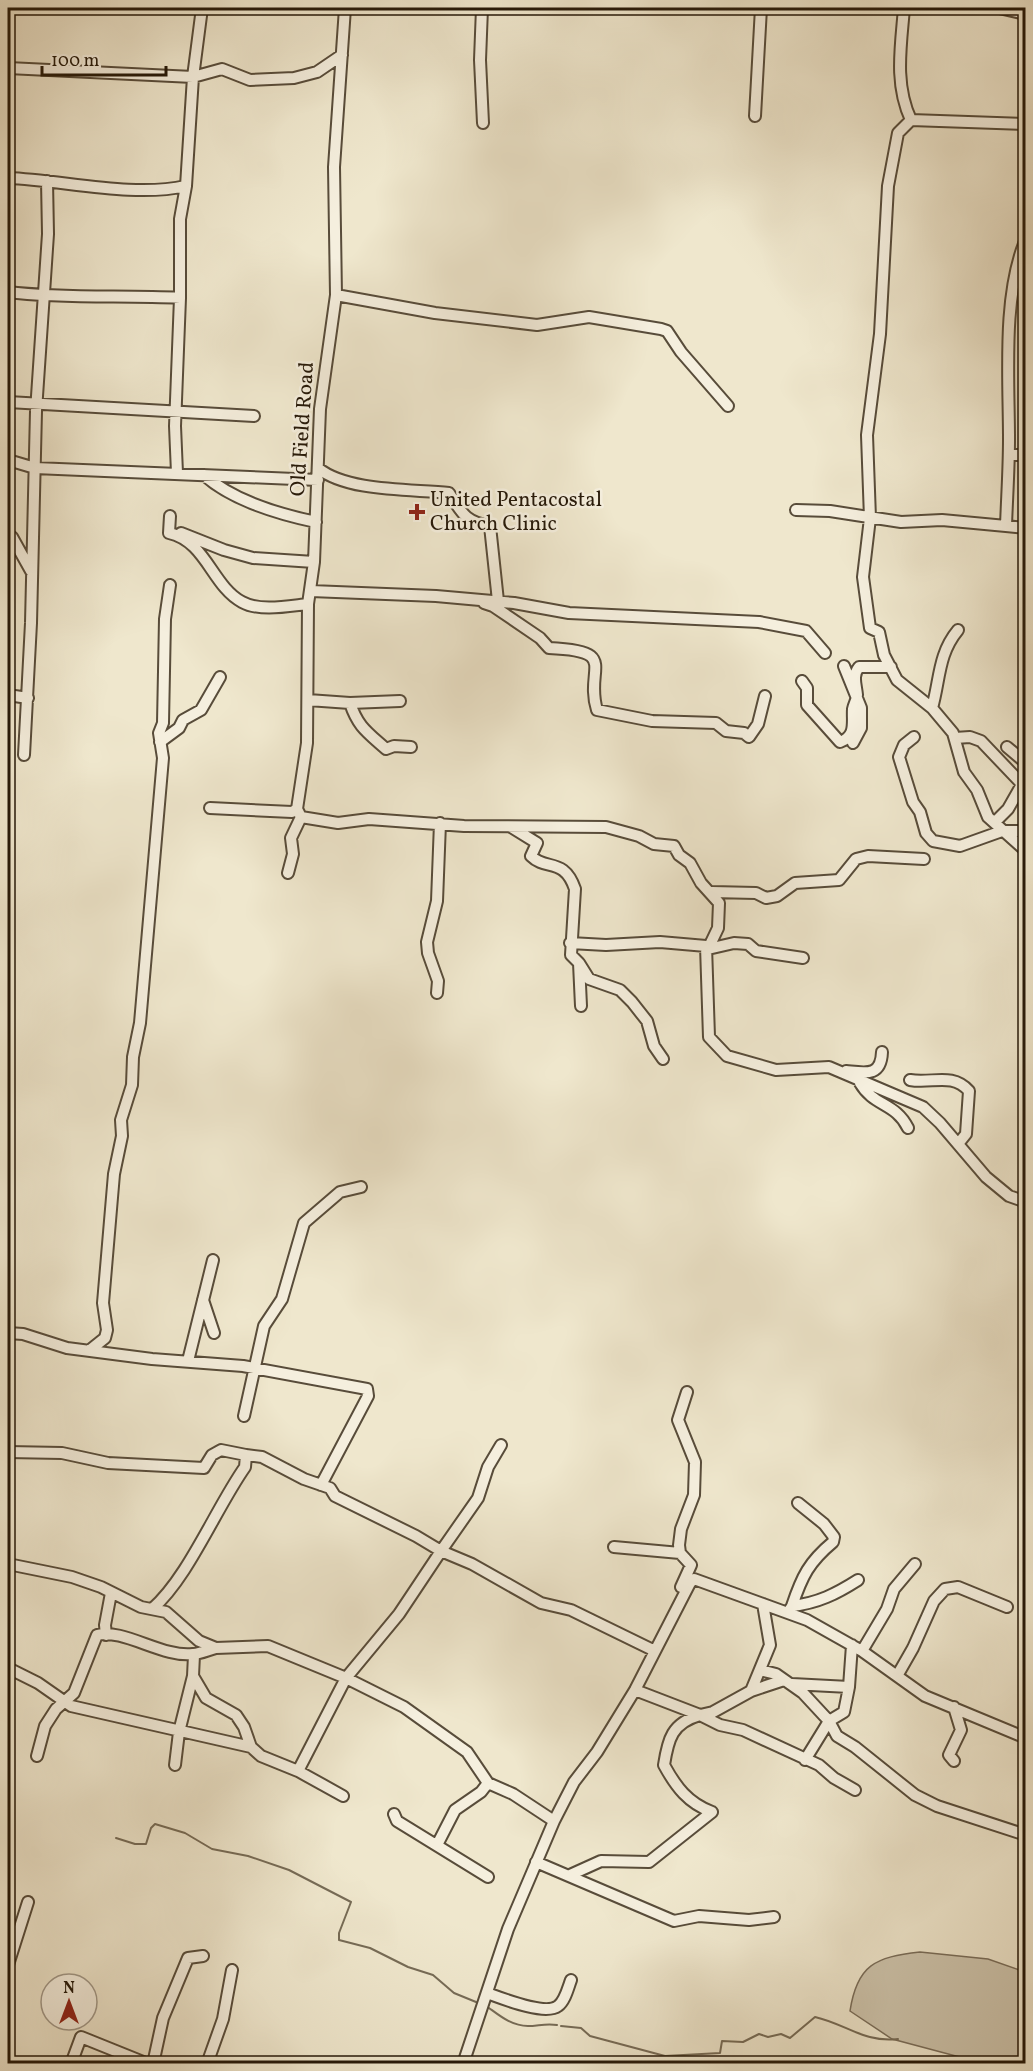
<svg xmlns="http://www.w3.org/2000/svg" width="1033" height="2071" font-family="Vollkorn,serif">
  <rect width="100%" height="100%" fill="#efe7cd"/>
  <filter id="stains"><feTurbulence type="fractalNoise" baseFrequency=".00333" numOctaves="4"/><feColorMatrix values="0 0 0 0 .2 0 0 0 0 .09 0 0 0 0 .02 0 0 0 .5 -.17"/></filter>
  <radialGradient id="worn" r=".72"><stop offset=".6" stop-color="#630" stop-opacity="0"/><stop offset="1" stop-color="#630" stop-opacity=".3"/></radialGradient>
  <!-- green -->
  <path fill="#cdc4ac" stroke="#7a6e5a" stroke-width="1.5" d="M920,1952L988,1959L1025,1972V2063H982L892,2039L850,2011C857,1965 875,1957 920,1952Z"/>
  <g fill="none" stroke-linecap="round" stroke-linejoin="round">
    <!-- stream -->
    <path stroke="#766b56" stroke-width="2" d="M116,1838L135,1844H146L151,1828L155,1824L185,1833L212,1849L248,1856L289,1870L351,1902L339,1933V1940L370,1948L408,1967L433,1975L454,1993L476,2002
      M489,2008C500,2016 512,2026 528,2026C538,2026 546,2023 557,2025
      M561,2026L581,2028L590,2036L665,2056L720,2053L722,2041L743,2042L759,2034L768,2037L781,2034L790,2038L815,2017C846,2024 864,2043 898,2039"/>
    <!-- minor casing -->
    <g stroke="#584c3a" stroke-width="14">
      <path id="minor" d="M482,8L480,60L483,123
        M904,8C901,46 894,84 911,120L898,133L888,186L880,334L867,435L870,518L863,577L870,628L879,632L884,655L897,680L932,708L953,733L964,772L977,790L988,817L1026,851
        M942,8H999L1026,14
        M8,68L193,77L222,69L250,80L294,78L317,72L342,55
        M755,116L761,8
        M911,120L1026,124
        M8,178C63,180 132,198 186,186L193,77L202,8
        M1026,239C1002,295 1009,378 1009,439C1009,468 1007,497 1006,526L1026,528
        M8,292C65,299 123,295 180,298L175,426L177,473
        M336,295L435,313L537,325L589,317L661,329L667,331L681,352L728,406
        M180,298V219L186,186
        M8,402L254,416
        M1009,454L1026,456
        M8,460L35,468L318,480
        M318,468C347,492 412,489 449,493C462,513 465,522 490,526L498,601
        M204,475C233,501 278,514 316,522
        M796,510L830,511L901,522L942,520L1006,526
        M170,516L169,533C206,541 212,586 242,602C260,612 289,606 308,604
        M181,533L224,550L253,558L314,562
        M8,534L12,537L31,571
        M311,591L436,596L514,603L569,613L759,622L806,631L825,653
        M484,603L493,606L540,638L549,648C621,651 584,668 597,710L652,721L716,723L726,731L744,733L749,737L758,724L765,696
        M844,666L861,708V728L853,743
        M802,681L807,688V705L840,742C857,736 852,722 853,709C854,704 857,700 857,695C856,684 852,676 859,667H891
        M8,695L28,698
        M308,700L350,703C358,727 367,732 386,749L394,746L411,747
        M350,703L400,701
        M932,708C940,680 938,654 958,630
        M914,737L904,745L899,757L913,802L920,812L926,833L933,841L960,846L1002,831H1026
        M955,738L970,737L981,741L1021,783
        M160,742L179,728L183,720L201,710L220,677
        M1007,747L1026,763
        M24,755L31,623L36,411L48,234L47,181
        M210,808L292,812L297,809
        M301,817L297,809L307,743L308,604L314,562L320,409L336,295L334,167L345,8
        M301,817L338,823L369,819L464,826L606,827L639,836L654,844L674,846L679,855L690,863L701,883L719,903L718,928L708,949
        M995,822L1008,809L1025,779
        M511,827L537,843L531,856C546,871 564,857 575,889L571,955L579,963L581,1006
        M288,873L293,854L291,838L301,817
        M712,892L756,893L766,898L777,896L795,883L839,880L856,859L868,856L924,859
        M570,943L606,945L660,942L706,946L709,1037L727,1056L776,1070L829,1067L923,1107L940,1123L986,1177L1009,1196L1026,1202
        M708,949L734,943L748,944L756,951L803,958
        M579,963L589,979L620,990L632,1002L647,1021L654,1046L663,1059
        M437,993L438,981L428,953L427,942L437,901L440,823
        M846,1071C866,1073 881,1077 882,1052
        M910,1080C932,1084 952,1072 969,1091L966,1134L958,1144
        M860,1083C874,1107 895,1102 908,1128
        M203,1300L214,1333
        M8,1333L23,1334L67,1348L152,1359L243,1366L367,1389L368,1396L321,1485
        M90,1350L105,1338L107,1330L103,1303L114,1174L122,1136L121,1120L132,1085L133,1057L140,1023L163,758L159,733L163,723L165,619L170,585
        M188,1361L213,1260
        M244,1416L264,1326L282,1299L304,1223L340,1192L361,1187
        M8,1452L62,1453L108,1463L204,1468L212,1455L221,1450L246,1455L245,1467C216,1508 188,1578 152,1609
        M246,1455L262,1457L304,1479L330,1488L335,1496L416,1536L441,1551L478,1498L488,1467L501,1445
        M614,1547L680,1553
        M8,1564L72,1577L101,1587L141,1607L166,1612L199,1641L216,1648L268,1646L346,1678L399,1614L441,1551L472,1564L541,1603L571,1610L655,1651
        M681,1587L691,1565L680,1553L679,1545L681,1529L694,1495L695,1462L678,1420L687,1392
        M792,1606C802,1576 809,1562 833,1542L834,1537L824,1524L798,1503
        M789,1611L792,1606C818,1603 836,1594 858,1580
        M106,1635L105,1625L111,1593
        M862,1651L887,1609L894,1589L915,1564
        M8,1668L38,1683L71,1706L251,1747
        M760,1670L776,1674L803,1693L829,1721L837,1736L855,1747L915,1795L937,1806L1026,1835
        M193,1676L206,1698L236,1715L244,1727L251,1747L261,1756L298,1771L343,1796
        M897,1676L913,1648L934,1601L945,1589L958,1587L1007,1607
        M792,1684L849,1687
        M635,1690L700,1715L713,1712L751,1691L770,1645L763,1604
        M751,1691L784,1680
        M37,1756L45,1726L56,1709L74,1693L97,1635C123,1628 163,1658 193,1654C200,1654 208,1650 216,1648
        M805,1760L829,1721L844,1712L849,1687L852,1645
        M954,1761L949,1755L961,1730L954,1707
        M175,1765L179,1732L193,1676L194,1655
        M298,1771L346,1678L404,1707L467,1752L488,1783L513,1794L554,1821
        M712,1812C688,1803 676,1787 664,1765C668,1739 672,1723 700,1715L720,1725L743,1730L819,1765L834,1778L855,1790
        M394,1814L397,1821L488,1877
        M437,1845L455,1810L481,1792L488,1783
        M536,1862L674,1921L699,1916L749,1920L774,1917
        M570,1875L601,1861L649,1862L712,1812
        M8,1965L28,1902
        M487,1993C501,1998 545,2016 558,2006C565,2001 568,1988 571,1980
        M71,2064L81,2037L148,2064
        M153,2064L163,2018L188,1958L203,1956
        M207,2064L223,2019L232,1970
        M463,2064L508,1929L554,1821L574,1782L597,1752L635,1690L690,1583L694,1579L807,1620L862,1651L925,1696L1026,1738"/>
    </g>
    <!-- minor -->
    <use href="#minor" stroke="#f5efde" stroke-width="10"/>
  </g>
  <!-- markers -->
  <path fill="#8f2418" stroke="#f5efde" stroke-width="2" d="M414 503h6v6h6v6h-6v6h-6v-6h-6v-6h6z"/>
  <g text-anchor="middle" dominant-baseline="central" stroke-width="5" stroke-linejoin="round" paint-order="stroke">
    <!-- street labels -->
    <g font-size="21" fill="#261909" stroke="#f5efde">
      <text transform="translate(303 429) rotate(-86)">Old Field Road</text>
    </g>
    <!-- poi labels -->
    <g font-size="21" fill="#261909" stroke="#f5efde" text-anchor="start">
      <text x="430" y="500">United Pentacostal<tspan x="430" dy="24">Church Clinic</tspan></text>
    </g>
  </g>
  <!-- margin -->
  <rect width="1033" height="2071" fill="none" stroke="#efe7cd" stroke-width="30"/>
  <rect x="9" y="9" width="1015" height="2053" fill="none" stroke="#261909" stroke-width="3"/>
  <rect x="15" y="15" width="1003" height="2041" fill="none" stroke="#261909" stroke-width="1.5"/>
  <!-- north arrow -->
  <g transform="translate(69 2002)"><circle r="28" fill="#f5efde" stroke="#a29989" stroke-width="1.5"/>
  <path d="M0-4.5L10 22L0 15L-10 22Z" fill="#8f2418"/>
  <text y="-9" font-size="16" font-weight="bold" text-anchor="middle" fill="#261909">N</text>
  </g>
  <!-- scale -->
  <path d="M42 66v9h124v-9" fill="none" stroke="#261909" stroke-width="3"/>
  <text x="51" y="66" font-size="18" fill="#261909" stroke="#f5efde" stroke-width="4.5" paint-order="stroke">100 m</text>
  <rect width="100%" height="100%" filter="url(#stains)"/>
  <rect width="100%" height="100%" fill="url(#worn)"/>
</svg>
